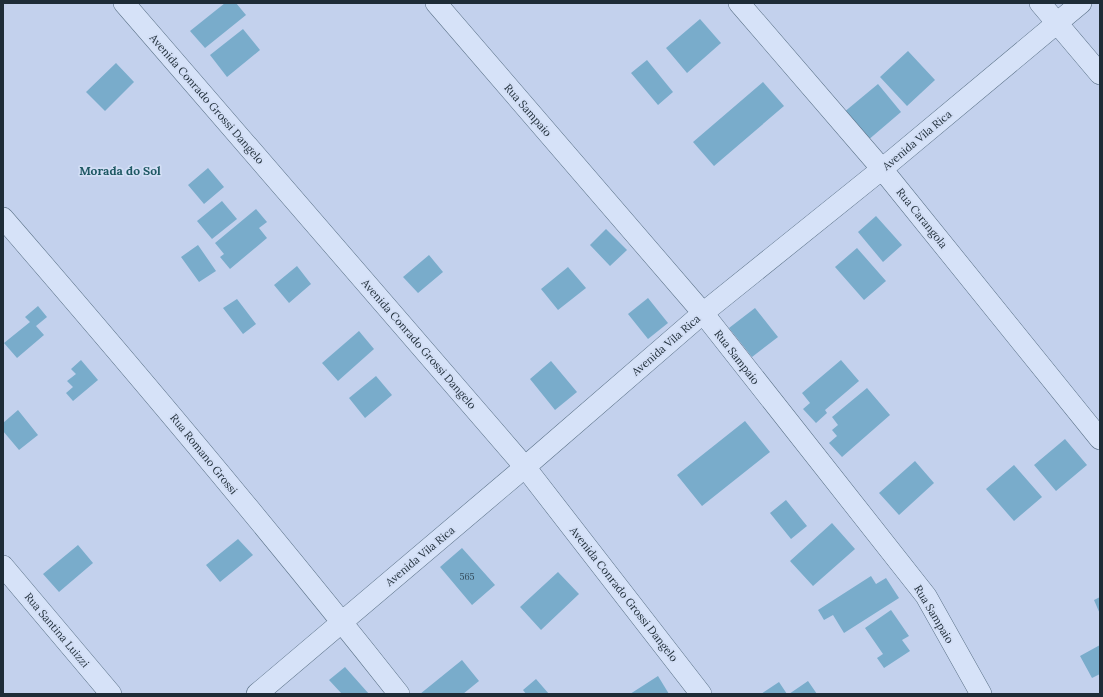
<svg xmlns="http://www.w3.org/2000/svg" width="1103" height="697" font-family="Lora,serif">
  <rect width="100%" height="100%" fill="#c3d1ed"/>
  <!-- building -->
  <path fill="#79accb" d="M225,3H236L246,15L205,48L190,31Z
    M700,19L721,43L687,73L666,48Z
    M243,29L260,50L227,77L210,55Z
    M908,51L935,80L907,106L880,77Z
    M647,60L673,92L658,105L631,73Z
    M116,63L134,82L105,111L86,92Z
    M763,82L784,106L714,166L693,142Z
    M878,84L901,112L867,141L843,113Z
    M208,168L224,187L204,204L188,185Z
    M222,201L237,219L212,239L197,221Z
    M256,209L267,222L259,228L267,238L230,269L220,257L224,254L215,243Z
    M876,216L902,245L883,262L858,232Z
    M606,229L627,250L610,266L590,245Z
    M198,245L216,271L199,282L181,257Z
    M857,248L886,281L864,300L835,267Z
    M429,255L443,272L418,293L403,277Z
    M297,266L311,284L289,303L274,285Z
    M568,267L586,288L558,310L541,289Z
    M648,298L668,323L648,339L628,314Z
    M237,299L256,324L243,334L223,308Z
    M38,306L47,317L36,326L44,335L17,358L4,343L30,322L25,317Z
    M755,308L778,337L752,357L729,328Z
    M359,331L374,349L338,381L322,363Z
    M81,360L98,380L73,401L66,393L73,387L67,381L76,374L71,369Z
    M841,360L859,381L825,410L827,413L816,423L803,409L810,403L802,393Z
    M551,361L577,392L555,410L530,379Z
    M376,376L392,395L365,418L349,398Z
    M867,388L890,415L842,457L829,443L837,436L832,430L838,425L832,417Z
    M18,410L38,435L19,450L3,431V423Z
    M745,421L770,452L702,506L677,475Z
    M1065,439L1087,465L1056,491L1034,465Z
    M915,461L934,483L899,515L879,493Z
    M1014,465L1042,497L1014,521L986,489Z
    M786,500L807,526L791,539L770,513Z
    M832,523L855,549L813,586L790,561Z
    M238,539L253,555L220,582L206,565Z
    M78,545L93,563L59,592L43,574Z
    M462,548L495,585L472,605L440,567Z
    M558,572L579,594L541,630L520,607Z
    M871,576L876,584L886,578L899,598L844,633L833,615L824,620L818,610Z
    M1100,597V614L1094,600Z
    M891,610L909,636L902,640L910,651L884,668L877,658L883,654L865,628Z
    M1100,645V674L1092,678L1080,656Z
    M462,660L479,681L463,694H420Z
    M345,667L369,694H342L329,680Z
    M658,676L669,694H630Z
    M536,679L549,694H526L523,690Z
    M808,681L817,694H789Z
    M779,682L787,694H761Z"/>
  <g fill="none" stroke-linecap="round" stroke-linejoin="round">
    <!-- street casing -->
    <g stroke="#5a7187" stroke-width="22">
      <path id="street" d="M124,3L525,467L701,694
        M436,3L703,313L926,596L981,694
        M739,3L882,169L1100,439
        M1040,3L1100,74
        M3,218C138,374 271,532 399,694
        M3,566L111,694
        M257,694L525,467L703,313L882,169L1081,3"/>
    </g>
    <!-- street -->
    <use href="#street" stroke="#d6e2f8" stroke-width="21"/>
  </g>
  <g text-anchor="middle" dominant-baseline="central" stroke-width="3.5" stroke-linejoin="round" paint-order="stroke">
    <!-- number labels -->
    <g font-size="9" fill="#354c5c">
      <text x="467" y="576">565</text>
    </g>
    <!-- street labels -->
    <g font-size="11" fill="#1e2c37" stroke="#d2def5">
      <text transform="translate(207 99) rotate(49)">Avenida Conrado Grossi Dangelo</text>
      <text transform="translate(528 110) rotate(49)">Rua Sampaio</text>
      <text transform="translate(917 140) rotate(-40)">Avenida Vila Rica</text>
      <text transform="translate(922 218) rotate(51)">Rua Carangola</text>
      <text transform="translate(419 344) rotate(49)">Avenida Conrado Grossi Dangelo</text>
      <text transform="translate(666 345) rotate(-41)">Avenida Vila Rica</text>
      <text transform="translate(737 357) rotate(52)">Rua Sampaio</text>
      <text transform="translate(204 454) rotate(51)">Rua Romano Grossi</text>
      <text transform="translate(420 556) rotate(-40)">Avenida Vila Rica</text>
      <text transform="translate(624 594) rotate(52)">Avenida Conrado Grossi Dangelo</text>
      <text transform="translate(934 614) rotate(59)">Rua Sampaio</text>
      <text transform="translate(57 630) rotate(50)">Rua Santina Luizzi</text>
    </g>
    <!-- neighbourhood labels -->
    <g font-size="12" font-weight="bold" fill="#1e5863" stroke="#d2def5">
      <text x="120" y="170">Morada do Sol</text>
    </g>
  </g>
  <!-- border -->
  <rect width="1103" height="697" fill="none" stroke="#1e2c37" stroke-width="8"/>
</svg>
